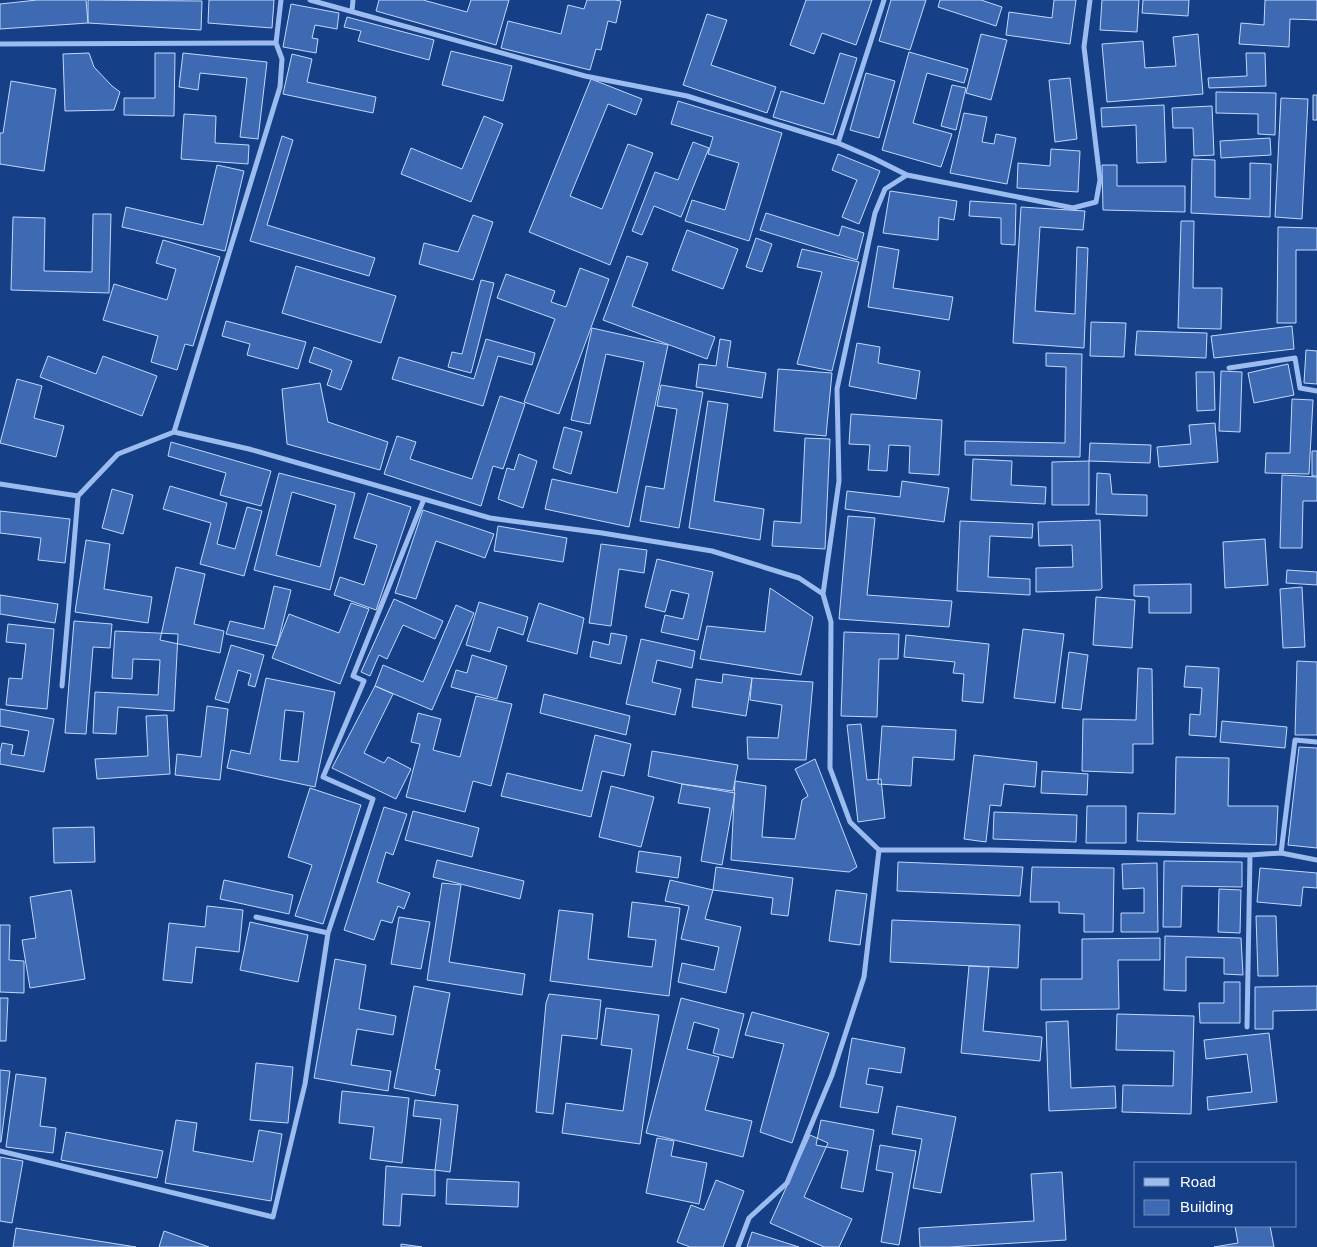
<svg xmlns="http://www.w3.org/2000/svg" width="1317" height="1247" font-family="Helvetica,sans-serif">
  <rect width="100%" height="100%" fill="#154088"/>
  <!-- building -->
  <path fill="#3d6ab2" stroke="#c2d8fb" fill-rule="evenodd" d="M37,0H86L88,23L0,29V4Z
    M88,0L202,1L201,30L88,23Z
    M209,0H274L272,28L208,23Z
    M379,0H423L467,12L471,0H509L496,45L376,11Z
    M587,0H615L621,1L616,23L608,21L601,50L596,49L590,70L501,48L508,21L561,34L568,5L584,9Z
    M806,0H872L856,45L822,33L814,54L790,45Z
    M891,0H926L910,50L879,41Z
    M940,0H981L1002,7L996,26L938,7Z
    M1054,0H1076L1070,44L1006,35L1009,12L1052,18Z
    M1102,0H1139L1137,32L1100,30Z
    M1143,0H1189L1188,16L1142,13Z
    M1265,0H1317V20L1290,19L1289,47L1239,44L1241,23L1264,25Z
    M291,4L339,13L337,29L315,25L312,38L318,39L316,53L283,47Z
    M707,14L727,20L711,65L776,87L767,113L683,85Z
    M347,17L434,40L429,60L358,41L361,31L344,27Z
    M981,34L1007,40L991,100L966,93Z
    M1198,34L1203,94L1107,102L1102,44L1143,41L1145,68L1176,66L1173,37Z
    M451,51L512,66L503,101L442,85Z
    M909,52L968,69L964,83L927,73L913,123L952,134L941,167L882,150Z
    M89,53L94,67L112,86L120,92L114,110L65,111L63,54Z
    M155,53H175L174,116L124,115V98H155Z
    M183,53L267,62L258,139L240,137L247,78L200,73L198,90L179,87Z
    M840,53L857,58L833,135L773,117L781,91L824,104Z
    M1246,53H1265L1266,86L1209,88L1208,78L1247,76Z
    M292,54L312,59L307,82L376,97L373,113L283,94Z
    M866,73L895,81L879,138L850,130Z
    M1070,78L1077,139L1055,142L1049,80Z
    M591,79L642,99L636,115L608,104L570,196L602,209L628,144L653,153L610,265L529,232Z
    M11,81L56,89L44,171L0,164V133H3Z
    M952,85L966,88L956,130L941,126Z
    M1216,92L1276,93L1275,135L1258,134V114L1216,113Z
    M1313,95H1317V120H1313Z
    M1281,98L1308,99L1302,219L1275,217Z
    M678,101L782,133L749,241L685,221L692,200L725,210L739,163L708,154L713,137L671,124Z
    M1164,105L1166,162L1137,163L1136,125L1102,127L1101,108Z
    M1212,106L1214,155L1194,156L1193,128H1173L1172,108Z
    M964,113L987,117L982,142L994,144L996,134L1016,138L1007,184L950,173Z
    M184,114L216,116L215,143L249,145L248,164L181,159Z
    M484,116L503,124L471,202L401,174L411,148L462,169Z
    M282,136L293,140L267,225L375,258L369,276L250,241Z
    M1270,138L1271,155L1221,158L1220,141Z
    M693,142L709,148L681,217L654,206L642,235L632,231L655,172L678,180Z
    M1051,149L1080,151L1078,192L1017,188L1018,163L1050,166Z
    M838,154L880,171L859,224L842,217L857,180L832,170Z
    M1192,159L1215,160V197L1250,199V163L1271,164L1270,217L1191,213Z
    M217,165L244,171L225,251L122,227L126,207L203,225Z
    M1102,165H1117V186H1185V212L1103,210Z
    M890,191L957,201L954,220L939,217L938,240L883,233Z
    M970,201L1016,204L1015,245L1001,244V218L969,216Z
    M1021,207L1085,211L1083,230L1040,227L1035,311L1075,314L1077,247L1088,248L1084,348L1013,343Z
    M766,213L839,236L842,226L864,233L857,260L760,230Z
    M93,214H111L109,293L11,290L13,217L45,218L44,271L92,272Z
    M473,215L493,222L473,280L419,264L424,243L458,252Z
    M1181,221H1194L1193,288H1222L1221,329L1178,328Z
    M1278,227L1317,228V250H1296V323H1277Z
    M687,230L738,249L723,289L672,270Z
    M756,238L772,244L762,272L746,267Z
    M163,240L220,257L193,346L185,344L177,370L151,362L158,336L103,320L114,284L167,300L176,269L156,263Z
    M878,246L899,250L893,288L953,297L949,320L868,307Z
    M802,249L859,262L832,371L797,364L822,272L797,267Z
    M627,256L648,263L632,306L715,337L707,359L603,320Z
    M296,266L396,296L381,343L282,313Z
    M580,268L609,279L559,414L524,402L555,319L497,298L506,274L555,291L551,302L566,307Z
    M481,280L494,283L471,373L448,367L452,352L462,354Z
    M226,321L306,342L298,369L247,355L250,344L222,336Z
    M1091,322L1126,323L1124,357L1090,356Z
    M1292,326L1294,349L1214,358L1211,336Z
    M592,328L668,345L629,527L545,509L552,479L617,493L644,362L606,354L590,424L571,420Z
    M1137,331L1207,333L1206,358L1135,355Z
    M486,339L535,353L532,365L498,356L483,406L392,379L399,357L474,379Z
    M720,339L731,341L727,367L766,373L762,398L696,387L699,364L716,366Z
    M857,343L880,347L878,363L920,371L916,399L849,386Z
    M314,347L352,361L341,390L327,385L332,370L309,362Z
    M1306,350L1317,351V384L1304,383Z
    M1046,353L1082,354L1080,457L965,455V441L1065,443L1066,367L1046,366Z
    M48,356L96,374L103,356L157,376L142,416L40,377Z
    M1288,364L1294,395L1254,403L1248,373Z
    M778,369L832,373L826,436L774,431Z
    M1221,371L1242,372L1240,432L1219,431Z
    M1196,372H1214L1215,410L1197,411Z
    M17,379L42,386L34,418L64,426L56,457L0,443Z
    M320,383L328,422L388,442L380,470L287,444L282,389Z
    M661,385L703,392L679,528L640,521L646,486L664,489L677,409L657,406Z
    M500,396L525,404L503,469L493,466L481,506L384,474L397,436L416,442L410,459L472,479Z
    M1292,399L1313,400L1309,474L1265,473L1266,453H1290Z
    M708,401L728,404L714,501L764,509L760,540L689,528Z
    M851,414L942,420L939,475L909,473L910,446L889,445L887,471L868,470L870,445L849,444Z
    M1215,423L1218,462L1159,467L1157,447L1191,444L1189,425Z
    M564,427L582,432L571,474L553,468Z
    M805,438L830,439L825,549L772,546L774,521L801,523Z
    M171,442L271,471L261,506L220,495L226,473L168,456Z
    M1090,443L1151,445L1150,463L1089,461Z
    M1312,451H1317V476H1312Z
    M519,454L537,461L523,508L498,499L507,468L514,470Z
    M973,459L1012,461L1011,485L1046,487L1045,504L971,500Z
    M1089,461V505H1052V462Z
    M279,473L355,493L330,590L254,570ZM292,492L336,505L320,567L276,555Z
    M1097,473L1110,474L1112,494L1147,495V516L1096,514Z
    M1282,475L1317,477V501H1303L1302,548H1280Z
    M902,481L949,488L944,522L845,509L847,491L900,497Z
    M170,486L227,503L217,544L235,549L247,507L262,511L244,576L200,564L211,523L163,509Z
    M112,489L133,495L123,534L102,528Z
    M368,493L411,507L376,610L334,595L340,577L364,585L377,545L354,538Z
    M423,510L494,534L485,558L436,541L416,599L395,593Z
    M0,511L70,519L65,563L38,560L41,538L0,533Z
    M848,516L875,518L867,595L952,601L949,627L839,619Z
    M1100,520L1102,588L1100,590L1036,592V568L1073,567L1072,545L1039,546L1038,522Z
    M960,521L1033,524L1032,538L990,536L988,577L1030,579V595L957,591Z
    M498,526L567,538L563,562L494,551Z
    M1265,539L1268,585L1225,588L1223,542Z
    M86,540L110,544L104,589L152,597L148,623L75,612Z
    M601,544L647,550L644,573L619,569L611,626L589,623Z
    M657,559L713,572L698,640L661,632L665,615L683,619L689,594L671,590L665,612L645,607Z
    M176,567L205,574L194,624L224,631L220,653L160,640Z
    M1287,570L1317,572V585L1286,583Z
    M1191,584V613H1149V597L1134,596V585Z
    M274,586L291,590L277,646L226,634L230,621L264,629Z
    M1302,587L1305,647L1283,648L1280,589Z
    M770,588L813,617L801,675L700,659L707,626L765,632Z
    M0,595L58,604L55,623L0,614Z
    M1096,597L1135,600L1132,648L1093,645Z
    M394,599L443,621L435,639L403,625L387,659L379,655L370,676L361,672Z
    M479,602L528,617L523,635L498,627L490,652L466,645Z
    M351,603L369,609L340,684L272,658L289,614L339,633Z
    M539,603L584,618L577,654L527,641Z
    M456,605L474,613L432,710L375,686L383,665L423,682Z
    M74,621L112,624L110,648L93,647L86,734L65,733Z
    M8,624L54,629L47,709L6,705L9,678L22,679L26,644L6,642Z
    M1023,629L1064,634L1055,703L1014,698Z
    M115,631L178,634L174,711L118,707L116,734L93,733L95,692L158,695L160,660L133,659L132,679L112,678Z
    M844,632L899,634L898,659H879L877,717L841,716Z
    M611,633L627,636L621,664L590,657L593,641L609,645Z
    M906,635L989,644L983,703L962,701L964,674L953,673L955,662L904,657Z
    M641,639L695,651L692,668L657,660L652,682L681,689L675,715L626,704Z
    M231,645L264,655L255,687L248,685L251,674L238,670L229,703L215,699Z
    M1069,652L1088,655L1081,710L1062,708Z
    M472,655L507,666L497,699L451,687L456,670L467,673Z
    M1297,661L1317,662V735H1295Z
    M1186,666L1219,668L1216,737L1189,735L1190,714L1200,715L1202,688L1184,687Z
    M1138,668L1152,669L1153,744H1133V773L1082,771L1083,719L1136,720Z
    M723,674L752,678L746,716L692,707L696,679L722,683Z
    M266,678L335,692L315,787L227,768L231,750L250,754ZM285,710L304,712L298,762L280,760Z
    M752,678L813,682L806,760L748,759L747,737L778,738L782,705L750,700Z
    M375,686L393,694L364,753L384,763L388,757L411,769L396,799L332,768Z
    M544,694L630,716L626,735L540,713Z
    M476,696L512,704L491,786L473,781L465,812L406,797L420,744L411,742L418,713L441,719L433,750L460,757Z
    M207,706L228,709L220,780L175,775L177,754L201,757Z
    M0,709L54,719L44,772L0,764V753L2,743L13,745L11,754L24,756L29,731L0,726Z
    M167,715L170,774L97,779L95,759L148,756L146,716Z
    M1222,721L1287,727L1285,748L1220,742Z
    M861,724L867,780L881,779L885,818L858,822L847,725Z
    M882,726L956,730L954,760L913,757L911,786L878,784Z
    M595,735L631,744L624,776L602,771L591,817L501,796L507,773L582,791Z
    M1299,747L1317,748V848L1288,845Z
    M652,751L738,765L733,791L682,784L648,776Z
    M974,755L1037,762L1035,787L1004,784L1001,806L990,805L986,842L964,839Z
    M1176,757L1229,758L1228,806H1278L1276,845L1137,841L1138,813L1175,814Z
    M815,759L857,867L849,872L731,860L735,781L766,786L762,837L795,839L802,800L808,796L795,769Z
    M1042,771L1088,774L1087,795L1041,793Z
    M682,784L735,793L722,865L701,861L710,808L678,803Z
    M611,786L654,797L641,847L599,837Z
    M310,788L361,805L323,924L295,916L312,865L288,857Z
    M1087,806H1126V843H1086Z
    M384,807L407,814L393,855L386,852L377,882L410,893L404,909L398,906L392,923L381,920L374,940L344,930Z
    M413,811L479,828L472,857L405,840Z
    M994,812L1077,815L1076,842L993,839Z
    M94,827L95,862L54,863L53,828Z
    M639,851L681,857L678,878L636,872Z
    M437,860L524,881L520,899L433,877Z
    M1164,861L1242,862V887L1182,886L1181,927H1163Z
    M898,862L1023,867L1020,896L897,891Z
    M1157,863L1158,932H1121V913H1144V888L1123,889L1122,864Z
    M716,867L793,878L788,916L771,914L773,898L713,890Z
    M1032,867L1114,868L1113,932H1084V914L1059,913V902H1030Z
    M1260,868L1317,873V888L1303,887L1301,906L1257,902Z
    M224,880L293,895L289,914L220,899Z
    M670,880L713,890L705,919L741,927L726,993L678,982L682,963L714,970L719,947L681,939L689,906L665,901Z
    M442,883L461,885L449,962L525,974L522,995L427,980Z
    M1219,889L1241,890L1240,933L1218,932Z
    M71,890L85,979L30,988L22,940L36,938L30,897Z
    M836,890L867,894L860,945L829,941Z
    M632,902L680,908L669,996L550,981L559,910L593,914L588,959L652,967L656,940L628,937Z
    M207,906L243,910L239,952L196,947L192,983L163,980L169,923L205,927Z
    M1256,916H1276L1278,976H1258Z
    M399,917L430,922L421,969L391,964Z
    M892,920L1020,925L1018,968L890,962Z
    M250,922L308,935L298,982L240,970Z
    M0,925H10L9,960L24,961V993L0,992Z
    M1165,936L1241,938L1243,975L1224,974V958L1186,957V991L1164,990Z
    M1160,938V960H1118L1119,1009L1041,1010V979H1082V939Z
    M335,959L366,965L359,1009L396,1016L393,1035L357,1029L351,1065L391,1071L388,1091L314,1078Z
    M969,966L989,967L983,1031L1042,1037L1040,1061L961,1053Z
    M1224,982H1240V1023H1200L1199,1003H1224Z
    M414,986L450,993L435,1069L440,1070L435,1096L394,1088Z
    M1317,986V1010L1273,1011V1029H1255V987Z
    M549,994L601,1000L597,1039L562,1035L553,1114L536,1112L546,1003Z
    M0,998H8L6,1041H0Z
    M681,998L744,1014L733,1058L713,1053L719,1029L694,1022L687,1049L719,1057L705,1110L752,1121L743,1157L646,1133Z
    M606,1008L659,1015L640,1144L562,1133L566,1103L623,1111L632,1049L601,1045Z
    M752,1012L829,1033L792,1143L760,1132L784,1044L745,1035Z
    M1117,1014L1194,1016L1191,1114L1122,1112L1123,1085L1173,1086L1174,1051L1116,1050Z
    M1068,1021L1071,1088L1115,1086L1116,1108L1049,1111L1046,1022Z
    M1269,1033L1277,1102L1208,1110L1207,1097L1252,1092L1247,1054L1206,1059L1204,1040Z
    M852,1038L905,1048L901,1073L869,1068L866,1084L883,1087L878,1113L840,1107Z
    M256,1063L293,1067L288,1123L250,1120Z
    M0,1070L10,1071L1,1142H0Z
    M16,1074L46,1078L40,1126L56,1128L53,1153L6,1147Z
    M342,1091L409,1098L402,1163L370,1159L374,1127L339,1123Z
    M415,1100L458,1105L450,1172L435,1170L441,1119L413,1116Z
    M897,1106L956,1117L941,1193L913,1188L922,1139L892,1134Z
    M176,1120L197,1123L193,1151L253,1162L259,1130L282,1134L271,1201L165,1183Z
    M821,1120L874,1130L863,1192L841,1188L848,1151L816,1145Z
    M66,1132L163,1151L157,1178L61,1160Z
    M810,1135L828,1143L804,1197L852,1219L839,1247H824L770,1223Z
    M657,1138L674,1141L671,1156L707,1163L699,1204L646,1193Z
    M880,1145L916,1151L899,1245L881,1242L893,1173L876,1170Z
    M0,1157L23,1161L12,1223L0,1221Z
    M386,1166L435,1170V1196L402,1194L400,1226L383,1225Z
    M1062,1172L1066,1240L949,1247H920L919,1228L1034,1221L1031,1174Z
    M447,1179L519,1182L518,1207L446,1204Z
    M716,1180L744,1191L723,1247H690L677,1242L691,1205L704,1210Z
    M1235,1226H1270L1274,1247H1214L1238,1243Z
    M16,1228L136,1247H13Z
    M164,1231L209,1247H159Z
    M752,1232L799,1247H747Z
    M401,1244L422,1247H401Z"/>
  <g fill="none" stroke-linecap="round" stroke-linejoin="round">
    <!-- minor -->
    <path stroke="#9cbcef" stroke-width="5" d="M310,0L585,76L687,96L838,143L873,158L907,175
      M352,11L353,0
      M276,43L281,0
      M0,44L276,43L282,59L280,87L174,432
      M838,143L884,0
      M1229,368L1295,358L1300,388L1317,391
      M0,484L78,496L118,454L174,432L249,449L490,518L602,533L712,551L799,578L823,594L831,622L830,768L850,822L879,850H991L1250,855L1281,853L1317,860
      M823,594L839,481L837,389L875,213L885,189L907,175L1073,208L1096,202L1100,180L1084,47L1090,0
      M62,686L78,496
      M1281,853L1295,740L1317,742
      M256,917L328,933
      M1247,1027L1250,855
      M0,1151L273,1217L305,1084L328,933L373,799L323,777L364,681L353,676L424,499
      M738,1247L749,1218L787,1183L832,1075L864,977L879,850"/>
  </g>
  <!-- legend -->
  <rect x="1134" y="1162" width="162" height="65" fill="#154088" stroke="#738cb8"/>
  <rect x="1144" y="1178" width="25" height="8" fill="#9cbcef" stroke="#738cb8"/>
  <text x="1180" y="1187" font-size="15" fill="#ffffff">Road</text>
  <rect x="1144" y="1200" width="25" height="15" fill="#3d6ab2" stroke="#738cb8"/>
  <text x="1180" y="1212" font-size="15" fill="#ffffff">Building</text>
</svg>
